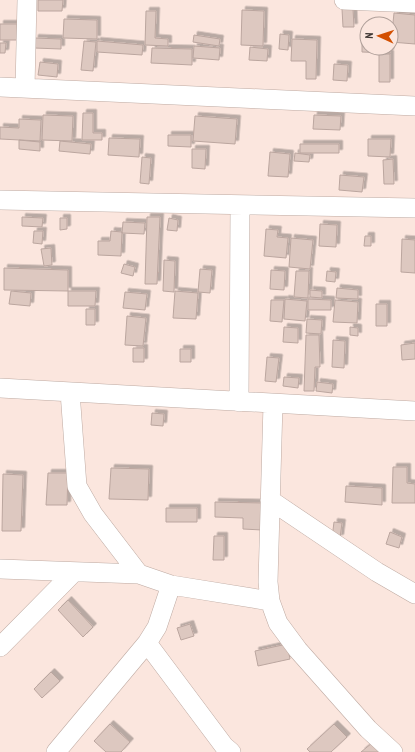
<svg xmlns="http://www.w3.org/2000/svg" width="415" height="752" font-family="'PT Sans Narrow',sans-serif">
  <defs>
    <filter id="shadow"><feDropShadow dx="3.5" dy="-3.5" stdDeviation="0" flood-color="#0004"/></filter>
  </defs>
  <rect width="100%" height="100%" fill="#fbe6de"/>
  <!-- building -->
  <path fill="#ddc8c0" stroke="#bba69f" filter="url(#shadow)" d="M38,0H63L62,11H38Z
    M342,9H353L354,27H343Z
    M242,10L264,11L263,46L241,45Z
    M146,11H156L155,38L168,39V46L145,45Z
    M394,13L415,15V44L391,42Z
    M64,19L97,20V39L63,38Z
    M0,24H17V40H0Z
    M280,34L289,35L288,50L279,49Z
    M194,35L220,39L219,46L193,42Z
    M35,38L61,39V49L34,48Z
    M292,39L317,40L316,79H306V61H291Z
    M84,41L96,42L93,71L81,70Z
    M97,41L143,45L142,55L97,52Z
    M0,43H6L5,53H0Z
    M362,43H367V48H390V53L362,52Z
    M194,46L220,48L219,60L193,58Z
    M250,47L268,49L267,61L249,60Z
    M152,48L192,49V65L151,63Z
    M379,54H390V82H379Z
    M40,62L58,64L57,77L38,75Z
    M334,64L348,65L347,81L333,80Z
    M83,113H93V133H102V140H82Z
    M43,115L73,116L72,141L42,140Z
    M314,115L341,116L340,130L313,129Z
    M195,116L237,119L235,144L193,141Z
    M19,119L41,120L40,141L0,139V127L19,128Z
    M168,135H191V147L168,146Z
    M109,138L140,139L139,157L108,155Z
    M368,139H391L390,157L368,156Z
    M19,140L40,142V151L19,149Z
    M60,141L91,144L90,154L59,151Z
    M300,144H339V153H300Z
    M192,149H206L205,169L192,168Z
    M270,152L290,154L288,177L268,176Z
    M295,153L310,155L309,162L294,161Z
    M142,157L151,158L149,184L140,183Z
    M393,159L394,184H384L383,160Z
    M340,175L364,177L362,192L339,190Z
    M22,217L43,218L42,227L22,226Z
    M147,217H160L157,284H145Z
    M60,218H67V229L60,230Z
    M169,218L178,220L177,231L167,230Z
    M123,222L145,223L144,234L122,233Z
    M320,224L337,225L336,247L319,246Z
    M266,229L278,230L277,237L288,238L286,258L264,256Z
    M34,231H43L42,244L33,243Z
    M111,231L122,232L121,256L98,255V241H110Z
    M365,236H371V246H364Z
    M291,238L313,240L310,269L289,267Z
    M402,239L415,240V273L401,272Z
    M51,248L52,265L44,266L41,249Z
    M164,260L175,261L174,292L163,291Z
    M124,264L135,267L133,276L121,273Z
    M4,268L68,270V291L4,290Z
    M200,269L212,270L210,293L198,292Z
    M271,270L285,271L284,290L270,289Z
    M296,271H309L308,298L294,297Z
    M327,271L336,272L335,282L326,281Z
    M337,288L358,290V299L336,298Z
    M310,290L322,291V298L310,297Z
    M11,291L31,293L30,306L9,304Z
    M68,291H96L95,306H68Z
    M175,291L198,293L196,319L173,318Z
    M125,292L147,294L145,310L123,308Z
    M285,299L307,301L305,321L284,319Z
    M308,299L331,300V310H308Z
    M271,300H284L282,322L270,321Z
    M335,300L358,302L357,323L333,322Z
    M376,304H387V326H376Z
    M86,309H95V325H86Z
    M127,316L146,318L143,346L125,345Z
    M307,319L322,320L321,334L306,333Z
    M284,327L298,328V343L283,342Z
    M350,327L358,328V336L350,335Z
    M306,335H319L320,367H315L314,391H304Z
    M333,340L345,341L344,368L332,367Z
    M415,343V359L402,360L401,345Z
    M133,348H144V362H133Z
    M180,349H191V362H180Z
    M267,357L279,358L276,382L265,381Z
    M284,377L299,378L298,388L283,386Z
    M317,382L333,384L332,393L316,391Z
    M152,413L164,414L163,426L151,425Z
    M393,467H407V483L415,484V503H392Z
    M111,468L149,469L148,500L109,499Z
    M48,473H68L67,505H46Z
    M3,474L23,475L21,531H2Z
    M346,486L382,488V505L345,502Z
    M215,502L263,503L262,530L243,529V518L215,517Z
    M166,508H197V522H166Z
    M334,522L342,523L340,538H332Z
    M390,532L402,537L399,548L386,544Z
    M214,536H224V560H213Z
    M68,600L93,627L83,637L58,610Z
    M190,624L194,636L181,640L177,628Z
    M287,644L290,659L258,666L255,651Z
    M51,672L60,681L42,698L34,689Z
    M110,724L130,742L121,752H106L94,741Z
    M334,724L347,737L331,752H310L307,749Z
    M372,743L380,752H361Z"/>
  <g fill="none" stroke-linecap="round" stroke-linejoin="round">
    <!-- minor casing -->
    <g stroke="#beaaa2" stroke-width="20">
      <path id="minor" d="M344,0L415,3
        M0,87L415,106
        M25,88L27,0
        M0,200L415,208
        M0,388L415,411
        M70,392L77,486L93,514L139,574
        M239,402L240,205
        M273,404L268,582L270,601L278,623L298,650L368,729L393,752
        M270,500L377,572L415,594
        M0,569L139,574L171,585L270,601
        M147,643L224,746L231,752
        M0,647L74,572
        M56,752L147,643L157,627L171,585"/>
    </g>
    <!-- minor -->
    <use href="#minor" stroke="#fff" stroke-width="19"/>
  </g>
  <!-- north arrow -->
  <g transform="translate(379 36) rotate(273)"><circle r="19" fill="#fbe6de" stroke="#b0a09a"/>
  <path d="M0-3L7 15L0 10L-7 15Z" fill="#d34f01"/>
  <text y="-6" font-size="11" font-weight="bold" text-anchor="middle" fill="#3f3734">N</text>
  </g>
</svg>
